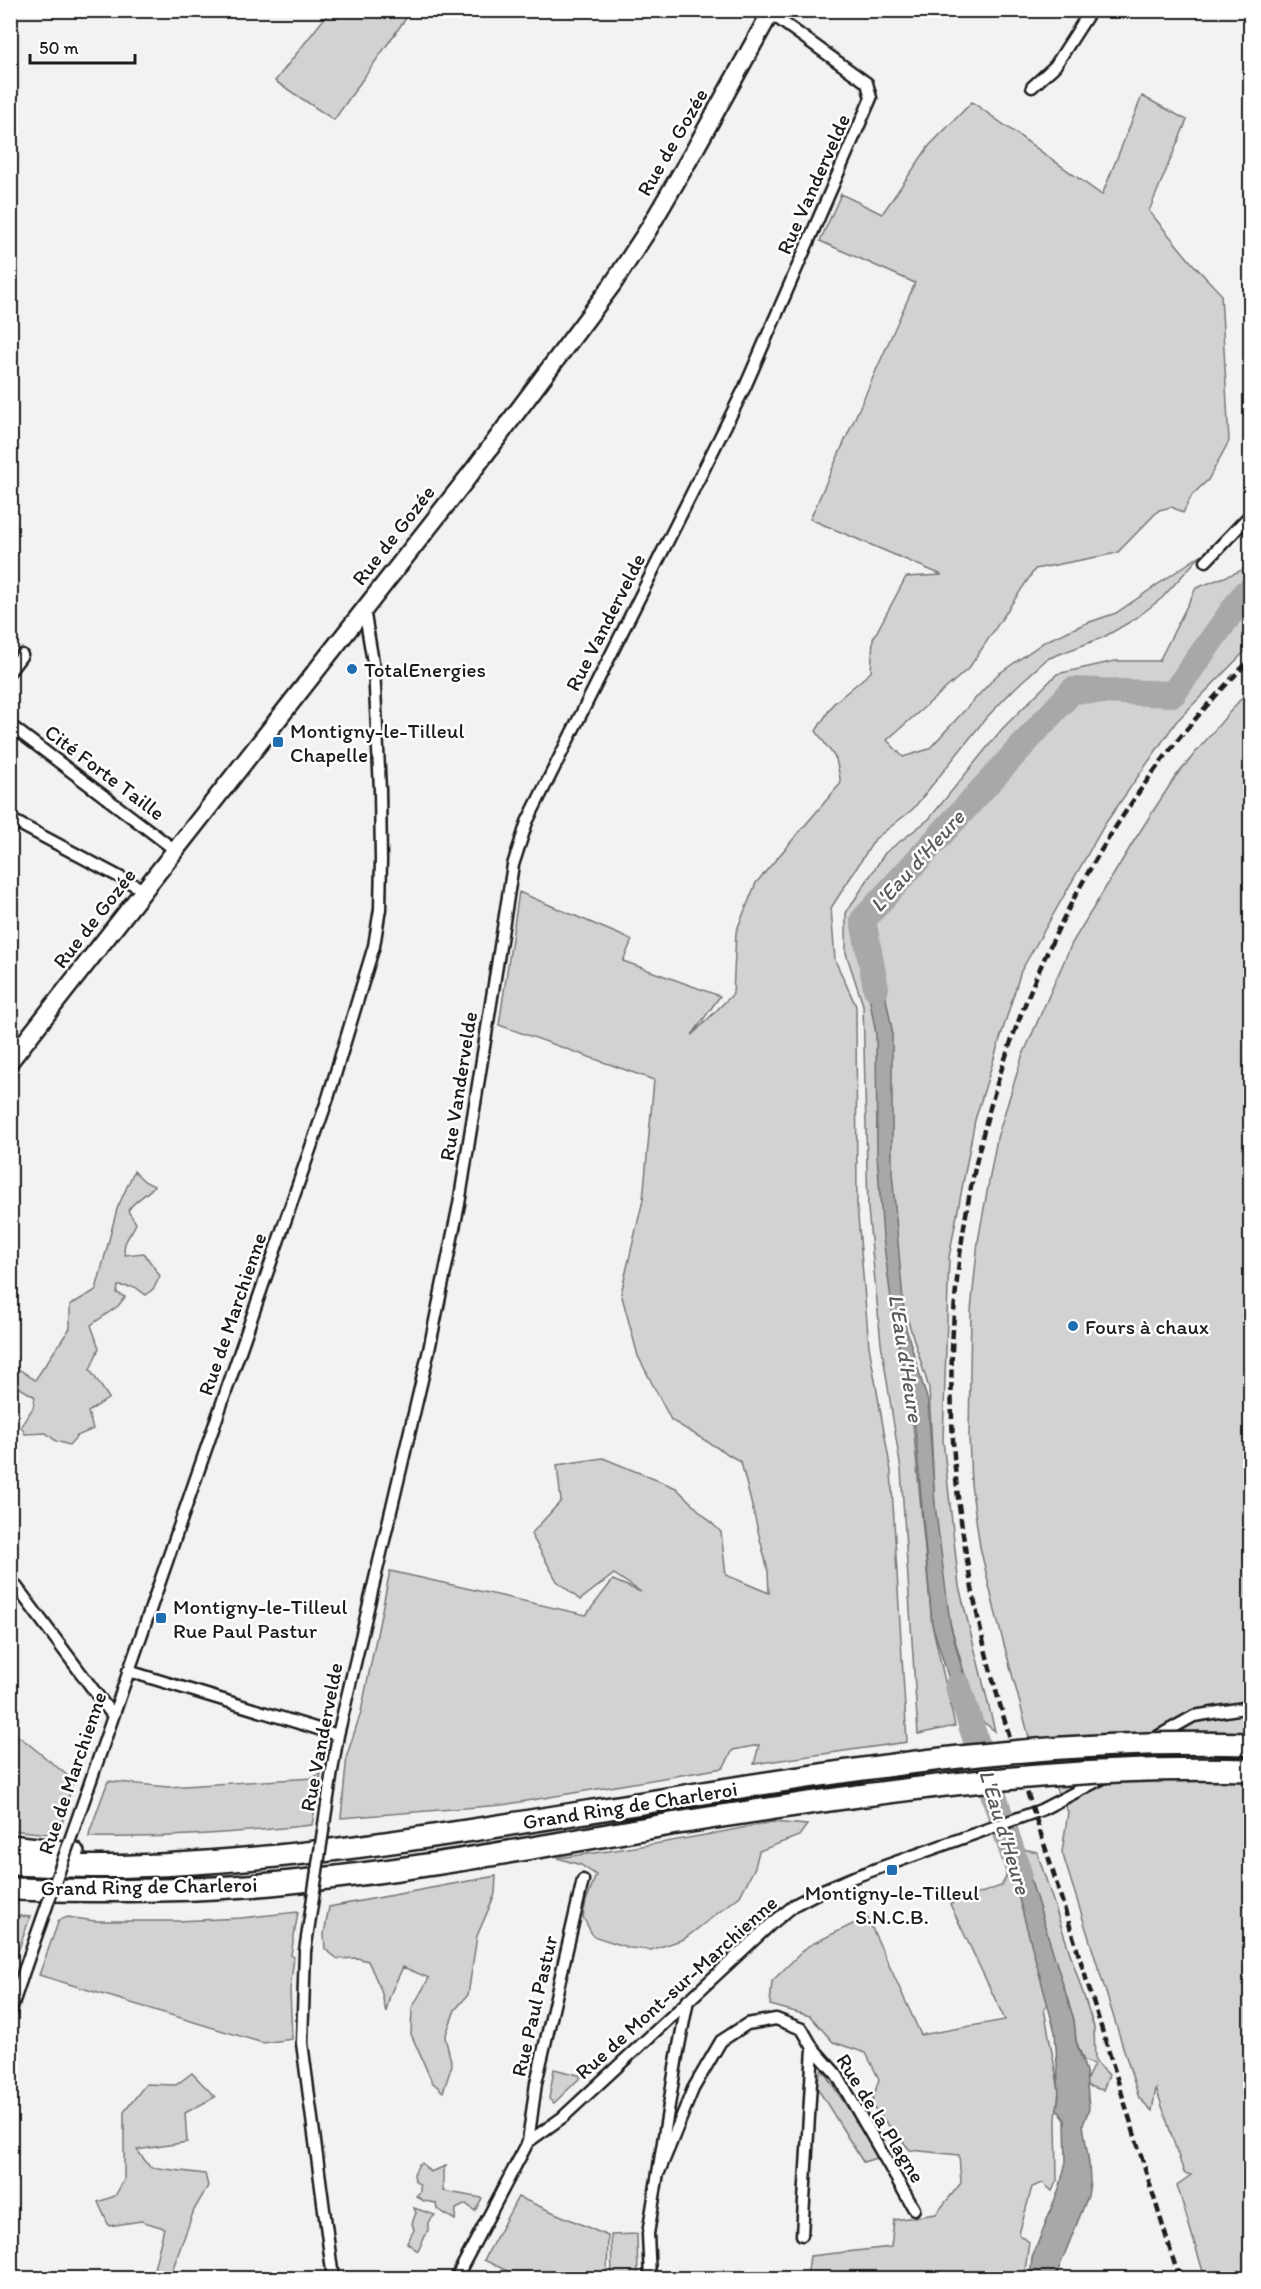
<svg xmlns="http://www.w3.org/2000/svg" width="1261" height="2289" font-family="Itim,sans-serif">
  <rect width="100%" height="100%" fill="#f2f2f2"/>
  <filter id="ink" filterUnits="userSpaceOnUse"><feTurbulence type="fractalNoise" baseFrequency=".0167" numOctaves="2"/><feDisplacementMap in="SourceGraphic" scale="12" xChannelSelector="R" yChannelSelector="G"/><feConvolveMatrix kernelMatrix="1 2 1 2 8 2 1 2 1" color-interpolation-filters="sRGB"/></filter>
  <g filter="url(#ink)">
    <!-- green -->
    <path fill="#d2d2d2" stroke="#777" stroke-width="1.5" d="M330,11H411L334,120L275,81Z
      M1142,96L1187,120L1149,211L1191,262L1221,294L1229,441L1208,480L1192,495L1183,513L1172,507L1159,510L1117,553L1035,569L969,668L887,740L903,757L929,749L997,675L1044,642L1084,624L1116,613L1202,554L1162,598L1135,619L1104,637L1047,659L1016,687L986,718L913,809L875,839L831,908L835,960L856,1006L857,1204L869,1346L891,1471L907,1742L754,1764L759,1745L733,1750L723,1768L502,1805L341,1818L347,1755L361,1712L390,1571L586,1615L613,1580L641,1592L614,1574L580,1600L557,1581L531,1534L561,1501L557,1465L603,1458L676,1488L721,1532L726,1575L769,1593L768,1571L741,1462L671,1420L638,1356L621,1293L643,1200L654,1080L499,1025L519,892L632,940L623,961L720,996L692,1035L733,994L736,932L756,883L841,783L836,759L816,731L833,704L871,672L873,639L906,577L942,575L810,519L915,283L820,241L841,194L882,214L929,146L972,102L1102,195Z
      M1250,567V646L1176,722L1105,824L1021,971L975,1120L949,1257L943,1440L959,1586L995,1731L977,1717L950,1623L936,1534L929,1388L889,1260L893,1324L910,1393L932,1624L955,1726L918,1734L901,1470L881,1343L868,1209L863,1005L846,953V913L885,853L929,819L1002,729L1057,674L1115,661H1159L1196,588Z
      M1250,688V2278H1205L1177,2185L1191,2175L1184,2173L1156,2088L1152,2111L1139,2098L1062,1852L1068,1812L1029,1737L995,1611L980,1547L971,1484L969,1436L971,1311L978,1241L997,1138L1022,1057L1072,943L1132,844L1175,777Z
      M134,1171L144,1181L154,1186C146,1196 133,1201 128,1211L136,1223C132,1235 121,1241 125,1255L144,1253L160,1276L154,1288L146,1295L135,1287L118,1286L117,1293L125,1297L118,1306L91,1325L99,1348L90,1370L109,1398L88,1412L93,1429L77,1436L69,1445L56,1441L46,1433L25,1434L21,1426L33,1408L35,1397L20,1388L11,1379V1364L35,1380L70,1328V1305L96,1290L117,1209Z
      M11,1731L25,1741L73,1780L62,1824L58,1829L59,1835L11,1830Z
      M321,1773L312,1825C238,1833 164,1839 89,1837L90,1831L108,1781L168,1787L313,1778Z
      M772,1822L807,1825L799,1836L759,1851L755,1867L740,1896L684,1939L651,1950L630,1948L593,1936L583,1917L586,1901L596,1875L581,1865L557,1858C629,1849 700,1837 772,1822Z
      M1004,1845L1037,1852L1094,2027L1095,2061L1109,2075L1103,2090L1084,2085L1094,2064L1084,2061L1076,2041L1074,2020L1062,1990L1044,2009L1059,2090L1056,2119L1057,2180L1052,2191L1043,2183L1032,2187L1019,2234L1029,2242L1024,2278H807L810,2256L891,2247L894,2220L936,2214L961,2183L959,2155L910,2150L871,2105L879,2079L866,2053L833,2042L810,2016L770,2005L772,1981L808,1946L867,1917L921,2035L1005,2020L950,1904L1001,1886L1006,1877Z
      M496,1876L495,1894L477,1936L468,1995L455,2010L445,2037L452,2065L443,2092L432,2082L411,2034L412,2008L429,1978L403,1967L390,1995L386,2012L381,1990L368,1961L357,1958L338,1959L325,1949L324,1934L329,1907Z
      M298,1912L291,1955L294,1957L290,1990L292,2039L263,2043L39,1975L59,1920L68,1917L95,1921H178L241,1918Z
      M11,1915L30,1917L11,1972H10Z
      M554,2069L582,2076L554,2103L549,2099Z
      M822,2069L880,2157L863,2162L816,2086Z
      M192,2073L215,2097L185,2113L187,2142L137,2150L150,2167L205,2174L208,2186L194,2210L172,2271L179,2278H149L153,2273L164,2228L141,2221L109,2226L98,2202L115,2196L124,2180V2112L146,2084L176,2085Z
      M422,2163L430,2172L446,2166L443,2171V2191L482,2198L475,2211L466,2204L456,2209L455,2220L437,2209L436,2203L424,2201L416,2196L420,2192V2185L415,2181L414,2174L419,2164Z
      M518,2197L608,2236L607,2278H522L484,2260Z
      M414,2208L435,2215L428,2222V2230L418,2251L407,2243L414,2230L412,2223L416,2213Z
      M637,2234L638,2278H612L611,2235Z"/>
    <!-- water -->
    <path fill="#a8a8a8" stroke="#707070" stroke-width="1.5" d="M877,953L892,1029V1171L905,1325L928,1402L935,1505L950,1623L974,1716L962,1722L932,1624L913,1404L894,1322L883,1238L877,1154L876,1034L862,958Z
      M1018,1839L1074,2020L1076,2041L1086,2072L1089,2109L1083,2125L1089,2163L1090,2182L1088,2196L1055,2278H1030L1032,2258L1060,2186L1066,2162L1065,2120L1057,2109L1059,2096L1055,2032L1004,1843Z"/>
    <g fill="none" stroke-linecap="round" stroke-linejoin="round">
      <!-- river -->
      <path stroke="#a8a8a8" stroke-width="26" d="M876,988L863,920L1073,690L1173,694L1245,593L1250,591
        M958,1685L1019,1873"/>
      <!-- street casing -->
      <g stroke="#1c1c1c" stroke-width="15">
        <path id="street" d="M1032,87L1055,66L1091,10
          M1206,561L1250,515
          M10,671L22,655
          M10,725L175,850
          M10,819L144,890
          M10,1578L113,1716
          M128,1671L338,1735
          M332,1771L338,1735L429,1350L459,1204L513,865L527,822L745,387L871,98L867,83L770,13
          M91,1780L328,1098L374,946L380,909L381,860L380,790L374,668L364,609
          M305,1951L302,2043L333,2278
          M10,2013L25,1968
          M528,2142L536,2083L583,1880
          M659,2172L693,2089L721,2041L747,2024L776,2019L802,2029L813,2048L837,2075L914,2209
          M802,2235L813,2048
          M456,2278L528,2142L563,2117L770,1925L796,1904L825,1889L854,1877L1041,1810L1105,1777L1160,1735L1194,1716L1250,1707
          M650,2278L648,2234L677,2056L688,2000"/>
      </g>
      <!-- secondary casing -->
      <g stroke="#1c1c1c" stroke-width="21">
        <path id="secondary" d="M10,1061L472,472L612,285L648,230L694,151L772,10"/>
      </g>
      <!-- highway casing -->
      <g stroke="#1c1c1c" stroke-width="26">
        <path id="highway" d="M10,1846L73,1853
          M10,1864C51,1865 93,1868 134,1866C313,1860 490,1827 667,1799
          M10,1889C90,1891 168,1892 247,1886C390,1875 531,1848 671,1824"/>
      </g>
      <!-- street -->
      <use href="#street" stroke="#fff" stroke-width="10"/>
      <!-- secondary -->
      <use href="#secondary" stroke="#fff" stroke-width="16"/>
      <!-- highway -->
      <use href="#highway" stroke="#fff" stroke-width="21"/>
      <!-- rail -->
      <path stroke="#1c1c1c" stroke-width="4.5" stroke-dasharray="9 4.5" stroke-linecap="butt" d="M1179,2278C1137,2143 1095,2007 1053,1872C1026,1786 995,1701 977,1613C971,1585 966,1556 962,1527C915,1216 1027,881 1250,660"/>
      <!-- street-bridge casing -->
      <g stroke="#1c1c1c" stroke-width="15" stroke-linecap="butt">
        <path id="street-bridge" d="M305,1951L332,1771
          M25,1968L91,1780"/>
      </g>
      <!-- highway-bridge casing -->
      <g stroke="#1c1c1c" stroke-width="26" stroke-linecap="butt">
        <path id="highway-bridge" d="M667,1799C862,1767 1052,1738 1250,1744
          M671,1824C863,1794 1055,1764 1250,1770"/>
      </g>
      <!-- street-bridge -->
      <use href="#street-bridge" stroke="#fff" stroke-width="10"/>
      <!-- highway-bridge -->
      <use href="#highway-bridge" stroke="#fff" stroke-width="21"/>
    </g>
  </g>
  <!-- markers -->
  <g fill="#1f6fb2" stroke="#fff" stroke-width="2">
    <circle cx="352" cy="669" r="6"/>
    <rect x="272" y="736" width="12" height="12" rx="3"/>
    <circle cx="1073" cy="1326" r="6"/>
    <rect x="155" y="1612" width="12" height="12" rx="3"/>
    <rect x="886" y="1864" width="12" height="12" rx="3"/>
  </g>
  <g text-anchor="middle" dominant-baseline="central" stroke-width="5" stroke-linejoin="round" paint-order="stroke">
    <!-- street labels -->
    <g font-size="21" fill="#1c1c1c" stroke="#fff">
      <text transform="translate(672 142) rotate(-60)">Rue de Gozée</text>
      <text transform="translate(813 184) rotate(-66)">Rue Vandervelde</text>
      <text transform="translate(393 535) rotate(-52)">Rue de Gozée</text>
      <text transform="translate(605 622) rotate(-63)">Rue Vandervelde</text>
      <text transform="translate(105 772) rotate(37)">Cité Forte Taille</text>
      <text transform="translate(94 918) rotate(-52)">Rue de Gozée</text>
      <text transform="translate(458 1086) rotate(-81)">Rue Vandervelde</text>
      <text transform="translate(232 1314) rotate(-71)">Rue de Marchienne</text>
      <text transform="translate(321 1737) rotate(-79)">Rue Vandervelde</text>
      <text transform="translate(72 1773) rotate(-71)">Rue de Marchienne</text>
      <text transform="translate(630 1805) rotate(-9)">Grand Ring de Charleroi</text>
      <text transform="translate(149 1886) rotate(-1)">Grand Ring de Charleroi</text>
      <text transform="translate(676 1987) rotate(-42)">Rue de Mont-sur-Marchienne</text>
      <text transform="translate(534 2006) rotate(-77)">Rue Paul Pastur</text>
      <text transform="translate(881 2118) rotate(58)">Rue de la Plagne</text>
    </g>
    <!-- poi labels -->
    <g font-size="21" fill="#1c1c1c" stroke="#fff" text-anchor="start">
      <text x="364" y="669">TotalEnergies</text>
      <text x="290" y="730">Montigny-le-Tilleul<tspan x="290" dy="24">Chapelle</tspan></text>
      <text x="1085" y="1326">Fours à chaux</text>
      <text x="173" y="1606">Montigny-le-Tilleul<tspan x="173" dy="24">Rue Paul Pastur</tspan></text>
      <text x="892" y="1892" text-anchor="middle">Montigny-le-Tilleul<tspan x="892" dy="24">S.N.C.B.</tspan></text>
    </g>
    <!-- water labels -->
    <g font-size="22" font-style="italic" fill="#5b5b5b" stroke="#fff">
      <text transform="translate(917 861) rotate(-48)">L'Eau d'Heure</text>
      <text transform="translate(906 1358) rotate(81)">L'Eau d'Heure</text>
      <text transform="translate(1005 1832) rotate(73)">L'Eau d'Heure</text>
    </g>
  </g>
  <!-- margin -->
  <rect width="1261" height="2289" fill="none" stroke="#fff" stroke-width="36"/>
  <rect x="18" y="18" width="1225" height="2253" fill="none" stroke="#1c1c1c" stroke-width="2" filter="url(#ink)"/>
  <!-- scale -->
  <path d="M30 54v9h105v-9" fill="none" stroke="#1c1c1c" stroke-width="3"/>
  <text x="39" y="54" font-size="18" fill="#1c1c1c" stroke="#ffffff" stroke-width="4.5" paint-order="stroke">50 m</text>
</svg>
